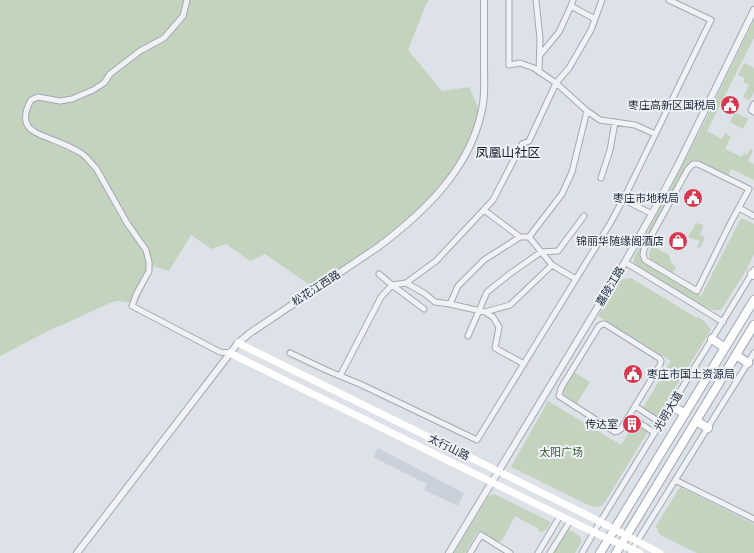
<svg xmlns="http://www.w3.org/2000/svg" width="754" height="553" font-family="'IBM Plex Sans','Noto Sans SC',sans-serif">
  <rect width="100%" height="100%" fill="#dde2e8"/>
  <!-- built -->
  <path fill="#cbd1db" d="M378,448L464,493L458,506L424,490L427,484L373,457Z"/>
  <!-- green -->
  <path fill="#c3d3be" d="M0,0H429L426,4L408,50L442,91L469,87L479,109L473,137L448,178L414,215L379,244L311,286L265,254L250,261L226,244L212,249L191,235L169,271L153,266L137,304L119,301L112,302L60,326L56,327L0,356Z
    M754,20V38L707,131L722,139L725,133L731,137L725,149L742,157L744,153L747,155L750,149L753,151L748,161L754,164V180L731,169L728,176L696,160L691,161L687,165L643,246L641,255L643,262L674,281L701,296L741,218L754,224V254L747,269L721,310H713L697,304L634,265V258L701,129Z
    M744,63L754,68V92L749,101L743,97L749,85L743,82L745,78L738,75Z
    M735,112L748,119L743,129L730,122Z
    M696,223L704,225L700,234L705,238L700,248L697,247L700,241L688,237Z
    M653,246L669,255L671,262L676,267L675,270L672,272L650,259L649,253Z
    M631,278L697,318L698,317L704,321L711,330L657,417L643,408L671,361L598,316L618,281L624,279Z
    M574,372L590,382L577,403L563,394L564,388Z
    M548,401L621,445L635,422L649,430L603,505C598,508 594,507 588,505L511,467Z
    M680,487L754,524V553H697L662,536L658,532L656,526Z
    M493,494H494L551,522C548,528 545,534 538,531L539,529L515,516L502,541L498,542L478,531L465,553H454L488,497Z
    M568,529C584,538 584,538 575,553H554Z"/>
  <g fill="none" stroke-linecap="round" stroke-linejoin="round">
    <!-- minor casing -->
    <g stroke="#a2a9b2" stroke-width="7">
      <path id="minor" d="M187,0L183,16L164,38L140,51L110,74L104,83L93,90L72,99L60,101L38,97L31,100C25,111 21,125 35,132C38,134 43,136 46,137C58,142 70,146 81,153C87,157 91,163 96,168L127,223L146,250L149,262V271L136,295L132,306L220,352L230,353
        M509,0V65L520,63L534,68L556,83L587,111L600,120L635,125L655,134
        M536,0L540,39L539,72
        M571,6L595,19
        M540,55L559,32L571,6L573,0
        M754,112L751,110L754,104
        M693,164H698L749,189L730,224L697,291L645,260L643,255L644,249L688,169Z
        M601,178L610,150L615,122
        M623,199L652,214
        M739,208L754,216
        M484,210L520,237H529L552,265L576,279
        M529,237L562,194L572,172L587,111
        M625,262L723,322
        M379,274L392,285L424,309
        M406,283L424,293L435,302L450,304L485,312L493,317L499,327L495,348L524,364
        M450,304L458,286L484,260L520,237
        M485,312L510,305L552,265
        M603,324H605L659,358L661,361L660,365L621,429L618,431L615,432L559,396L561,388L599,326Z
        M468,336L487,292L511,273L541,252L558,251L584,216
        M290,353L326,370L362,385L477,440L611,222L628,190L711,20L669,0
        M340,376L381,297L392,285L406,283L436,261L493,200L522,144L529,141L556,83L569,68L591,30L602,0
        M635,406L661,423
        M629,416L655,433
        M675,480L754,519
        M470,553L481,535L510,553
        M538,553L560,516
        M550,553L570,521
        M582,553L594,532L754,270
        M630,553L754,353"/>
    </g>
    <!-- tertiary casing -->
    <g stroke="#a2a9b2" stroke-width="8">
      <path id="tertiary" d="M77,553L238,343L250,333L378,247C426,211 473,166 483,104C485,91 484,77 484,64C484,43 484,21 484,0
        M449,553L625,262L652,214L678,165L754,10"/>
    </g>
    <!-- primary casing -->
    <g stroke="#9ca6b5" stroke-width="10">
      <path id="primary" d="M752,274L754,275
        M712,339L725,348
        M736,355L748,363
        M672,406L685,414
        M696,421L708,428
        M600,553L754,300
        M616,553L754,325"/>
    </g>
    <!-- minor -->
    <use href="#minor" stroke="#f0f2f6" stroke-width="5"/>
    <!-- tertiary -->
    <use href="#tertiary" stroke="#f0f2f6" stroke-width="6"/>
    <!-- secondary -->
    <path stroke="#fff" stroke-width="7" d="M238,343L591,517L660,553
      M230,353L585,528L640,553"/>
    <!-- primary -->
    <use href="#primary" stroke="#fff" stroke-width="8"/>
  </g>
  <!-- icons -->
  <defs>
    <g id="civic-disc" transform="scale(1)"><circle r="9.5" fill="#d93750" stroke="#edf1f6"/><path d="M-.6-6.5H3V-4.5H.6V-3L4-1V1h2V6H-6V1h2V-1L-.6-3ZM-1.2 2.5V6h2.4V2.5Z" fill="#fff"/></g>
    <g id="shop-disc" transform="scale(1)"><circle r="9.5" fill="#d93750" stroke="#edf1f6"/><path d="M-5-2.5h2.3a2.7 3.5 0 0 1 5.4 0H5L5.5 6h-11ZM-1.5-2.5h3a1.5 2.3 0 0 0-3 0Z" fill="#fff"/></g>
    <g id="building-disc" transform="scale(1)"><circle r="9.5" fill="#d93750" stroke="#edf1f6"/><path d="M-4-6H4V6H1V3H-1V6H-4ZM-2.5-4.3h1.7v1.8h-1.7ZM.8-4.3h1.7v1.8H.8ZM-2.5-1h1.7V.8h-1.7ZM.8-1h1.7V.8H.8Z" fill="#fff"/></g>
  </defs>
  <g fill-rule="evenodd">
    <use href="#civic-disc" x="730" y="105"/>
    <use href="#civic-disc" x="693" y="198"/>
    <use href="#shop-disc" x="678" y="241"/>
    <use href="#civic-disc" x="633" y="374"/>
    <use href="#building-disc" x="632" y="424"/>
  </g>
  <g text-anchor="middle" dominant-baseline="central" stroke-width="4" stroke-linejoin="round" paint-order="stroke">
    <!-- poi labels -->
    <g font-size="11" fill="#252f40" stroke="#edf1f6" text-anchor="end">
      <text x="716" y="105">枣庄高新区国税局</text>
      <text x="679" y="198">枣庄市地税局</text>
      <text x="664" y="241">锦丽华随缘阁酒店</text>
      <text x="647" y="374" text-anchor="start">枣庄市国土资源局</text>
      <text x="618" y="424">传达室</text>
    </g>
    <!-- street labels -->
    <g font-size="11" fill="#252f40" stroke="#edf1f6">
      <text transform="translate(610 286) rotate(-59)">嘉陵江路</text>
      <text transform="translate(316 288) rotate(-33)">松花江西路</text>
      <text transform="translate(668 411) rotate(-59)">光明大道</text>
      <text transform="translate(449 447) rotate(26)">太行山路</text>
    </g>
    <!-- park labels -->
    <g font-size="11" fill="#3a5d31" stroke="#edf1f6">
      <text x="561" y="452">太阳广场</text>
    </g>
    <!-- quarter labels -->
    <g font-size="13" fill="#182031" stroke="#edf1f6">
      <text x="508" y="152">凤凰山社区</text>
    </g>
  </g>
</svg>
